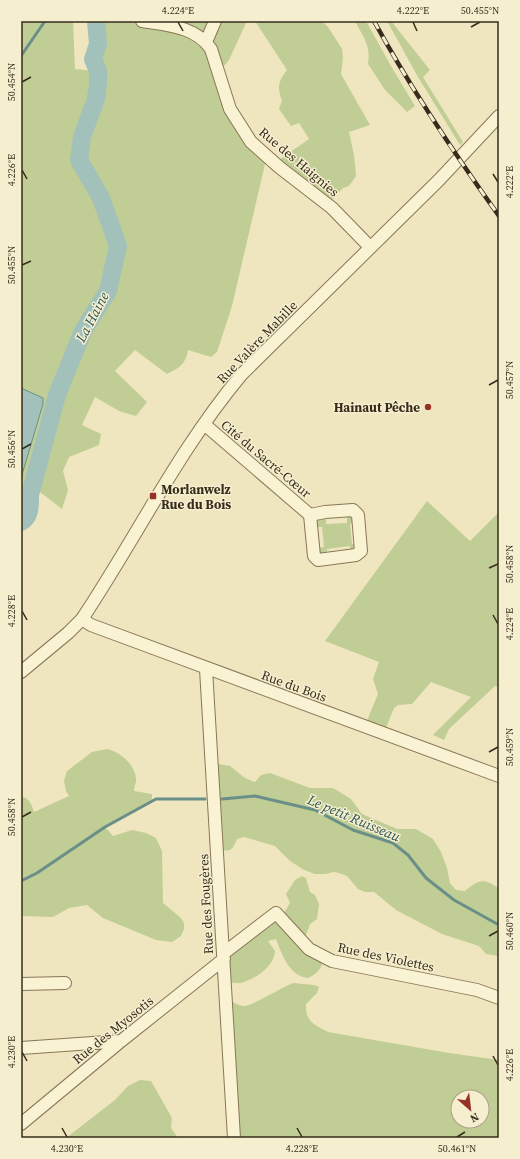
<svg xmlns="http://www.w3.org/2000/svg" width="520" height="1159" font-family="'Source Serif 4',serif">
  <rect width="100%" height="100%" fill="#efe6c0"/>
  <!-- green -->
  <path fill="#c0cd94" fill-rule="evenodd" d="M21,21H73L75,69L98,71L99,70L95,60L100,36L99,21H142L202,38L223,90L268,161L265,164L232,306L217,352L211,357L188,350C186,364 179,368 167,374L135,350L115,371L147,402L136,416L119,411L95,397L82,425L101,434L99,445L69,457L63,471L68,490L62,509L40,492L21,516Z
    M158,21H254L246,23L229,60L225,65L218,66L212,48Z
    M255,21H322L328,27L342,49L343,58L341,74L370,125L349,132L354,155L356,176L349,186L343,188L330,202L279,160L309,139L299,123L291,126L279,109L282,101C277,87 278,82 287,70Z
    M355,21H366L391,66L415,106L407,112L385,90L368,64C371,45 363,37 355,21Z
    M387,21H391L430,70L423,77L463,142L460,145L418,77Z
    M427,501L470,541L499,512V687L495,686L449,729L444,740L433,735L471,697L431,682L412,704L398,705L394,708L385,730L366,723L378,694L373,679L379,662L325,641Z
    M347,515H353L355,523L350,524L352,544H359L351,554L350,546L327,549V555L320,556L317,548L324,547L322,527H316L315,521L317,518L326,517V524L347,523Z
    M107,749C121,752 137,766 136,782C135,785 134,788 134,791L152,794V801L105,827L113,836L132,830L146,833L156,838L162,851L163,903L181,918L184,923V929L181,936L172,942L156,940L103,918L87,905L69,908L53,917L21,916V797C29,797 32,805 34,812L69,796L66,791L64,781L67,771L92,752Z
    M218,764L230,766L245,778L255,782L261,775L270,773L310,788H333L351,799L362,814L397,829H416L433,839L441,852L447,868L450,883L456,890L465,891C478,880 484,877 499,889V956L486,954L479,946L442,934L396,910L374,892H365L358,889L347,876L339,873L334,872L325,874H315L304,870L290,861L275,846L244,837L237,839C233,849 230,854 220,848L212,767Z
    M302,876L306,878L310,892L315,895L319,904L317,919L310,924L303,943L323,961C321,970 316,974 308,978C289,976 282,954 276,939L268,941L275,951C274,966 258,977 244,982C239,984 233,983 228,982L224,959L268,920L283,921L284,913L290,903L286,894L295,880Z
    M293,983L314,985L319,987L317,993L306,1004C305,1022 315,1025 328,1032L449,1053L499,1060V1138H234L230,1003L233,1002C237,1004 240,1006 245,1006C251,1006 283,987 293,983ZM458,1097H482V1121H458Z
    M140,1080L151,1081L172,1118L171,1128L178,1138H66L115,1100L128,1086Z"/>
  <!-- water -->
  <path fill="#a3c1bb" stroke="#6a8f89" d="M21,388L43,398V404L21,478Z"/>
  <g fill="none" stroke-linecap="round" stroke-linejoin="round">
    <!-- stream -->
    <path stroke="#6a8f89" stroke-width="3" d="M21,56L45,21
      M222,799L255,796L315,810L353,830L393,843L408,855L426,878L454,900L499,925
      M21,881L37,873L105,827L156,799H205"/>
    <!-- river -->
    <path stroke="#a3c1bb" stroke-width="18" d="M21,522C31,517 30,504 30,495L57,395L83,331L108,291L118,246L101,198L79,160L82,137L96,99L98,84V71L93,59L98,44L96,21"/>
    <!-- minor casing -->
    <g stroke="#887757" stroke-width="14">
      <path id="minor" d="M142,21C166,25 196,26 211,49L230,109L251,142L279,167L332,208L370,247
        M206,42L215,21
        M204,424L310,515L314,556L318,560L356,555L361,551L358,515L353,510L325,512L310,515
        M82,619L91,625L499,776
        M206,669L234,1138
        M21,672L68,633L82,619C136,538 179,449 242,374L439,180L499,116
        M224,953L276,913L309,949L332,961L477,990L499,998
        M21,984L65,983
        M21,1048L121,1041
        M21,1124L121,1041L224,959"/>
    </g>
    <!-- minor -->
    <use href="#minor" stroke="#f9f2d3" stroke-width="12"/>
    <!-- rail casing -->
    <g stroke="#372c1c" stroke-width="4.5">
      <path id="rail" d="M374,21C411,89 454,153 499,216"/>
    </g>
    <!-- rail -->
    <use href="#rail" stroke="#f6efcf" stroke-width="3" stroke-dasharray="9" stroke-linecap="butt"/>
  </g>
  <!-- ticks -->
  <path fill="none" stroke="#372c1c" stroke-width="1.5" d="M178,22L183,31M413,22L417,31M471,27L480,22M22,82L31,77M22,170L27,179M493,174L498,182M22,265L31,261M489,385L498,380M22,449L31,444M489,568L498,564M22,611L27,620M493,615L498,624M489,752L498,747M22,817L31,812M489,936L498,931M22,1052L27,1061M493,1056L498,1065M62,1128L67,1137M297,1128L302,1137M457,1137L465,1132"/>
  <!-- markers -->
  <g fill="#983226" stroke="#f6efcf" stroke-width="1.5">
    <circle cx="428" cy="407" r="4"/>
    <rect x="149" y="492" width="8" height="8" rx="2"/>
  </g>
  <g text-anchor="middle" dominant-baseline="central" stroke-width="3" stroke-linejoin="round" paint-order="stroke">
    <!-- street labels -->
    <g font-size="13" fill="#372c1c" stroke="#f6efcf">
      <text transform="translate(299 162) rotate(40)">Rue des Haignies</text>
      <text transform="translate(257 342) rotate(-46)">Rue Valère Mabille</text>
      <text transform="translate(266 459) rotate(40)">Cité du Sacré-Cœur</text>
      <text transform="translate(294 686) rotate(20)">Rue du Bois</text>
      <text transform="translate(206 904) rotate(-93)">Rue des Fougères</text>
      <text transform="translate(386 957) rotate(12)">Rue des Violettes</text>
      <text transform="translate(113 1030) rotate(-39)">Rue des Myosotis</text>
    </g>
    <!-- poi labels -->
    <g font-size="13" font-weight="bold" fill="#372c1c" stroke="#f6efcf" text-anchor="end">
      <text x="420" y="407">Hainaut Pêche</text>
      <text x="161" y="489" text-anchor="start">Morlanwelz<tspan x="161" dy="15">Rue du Bois</tspan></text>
    </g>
    <!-- water labels -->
    <g font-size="14" font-style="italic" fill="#2b5557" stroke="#f6efcf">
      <text transform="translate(92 317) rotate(-62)">La Haine</text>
      <text transform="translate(354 818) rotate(23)">Le petit Ruisseau</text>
    </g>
  </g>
  <!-- border -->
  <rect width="520" height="1159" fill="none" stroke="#f6efcf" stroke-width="44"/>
  <!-- north arrow -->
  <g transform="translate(470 1109) rotate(152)"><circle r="19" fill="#f6efcf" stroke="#aaa187"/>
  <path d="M0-3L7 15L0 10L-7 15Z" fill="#983226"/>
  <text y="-6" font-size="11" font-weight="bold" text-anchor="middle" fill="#372c1c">N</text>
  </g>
  <rect x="22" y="22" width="476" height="1115" fill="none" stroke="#372c1c" stroke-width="1.5"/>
  <g font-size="10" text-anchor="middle" fill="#372c1c">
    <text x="178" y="14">4.224°E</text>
    <text x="413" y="14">4.222°E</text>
    <text x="480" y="14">50.455°N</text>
    <text transform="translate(11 82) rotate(-90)" y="4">50.454°N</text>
    <text transform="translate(11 170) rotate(-90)" y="4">4.226°E</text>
    <text transform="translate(509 182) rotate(-90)" y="4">4.222°E</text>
    <text transform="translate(11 265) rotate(-90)" y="4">50.455°N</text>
    <text transform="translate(509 380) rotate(-90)" y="4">50.457°N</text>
    <text transform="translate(11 449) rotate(-90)" y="4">50.456°N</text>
    <text transform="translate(509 564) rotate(-90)" y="4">50.458°N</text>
    <text transform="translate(11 611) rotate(-90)" y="4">4.228°E</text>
    <text transform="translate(509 624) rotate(-90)" y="4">4.224°E</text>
    <text transform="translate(509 747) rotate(-90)" y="4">50.459°N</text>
    <text transform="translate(11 817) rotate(-90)" y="4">50.458°N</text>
    <text transform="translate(509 931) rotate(-90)" y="4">50.460°N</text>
    <text transform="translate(11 1052) rotate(-90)" y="4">4.230°E</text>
    <text transform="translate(509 1065) rotate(-90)" y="4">4.226°E</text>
    <text x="67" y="1152">4.230°E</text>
    <text x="302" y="1152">4.228°E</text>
    <text x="457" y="1152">50.461°N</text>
  </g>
</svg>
